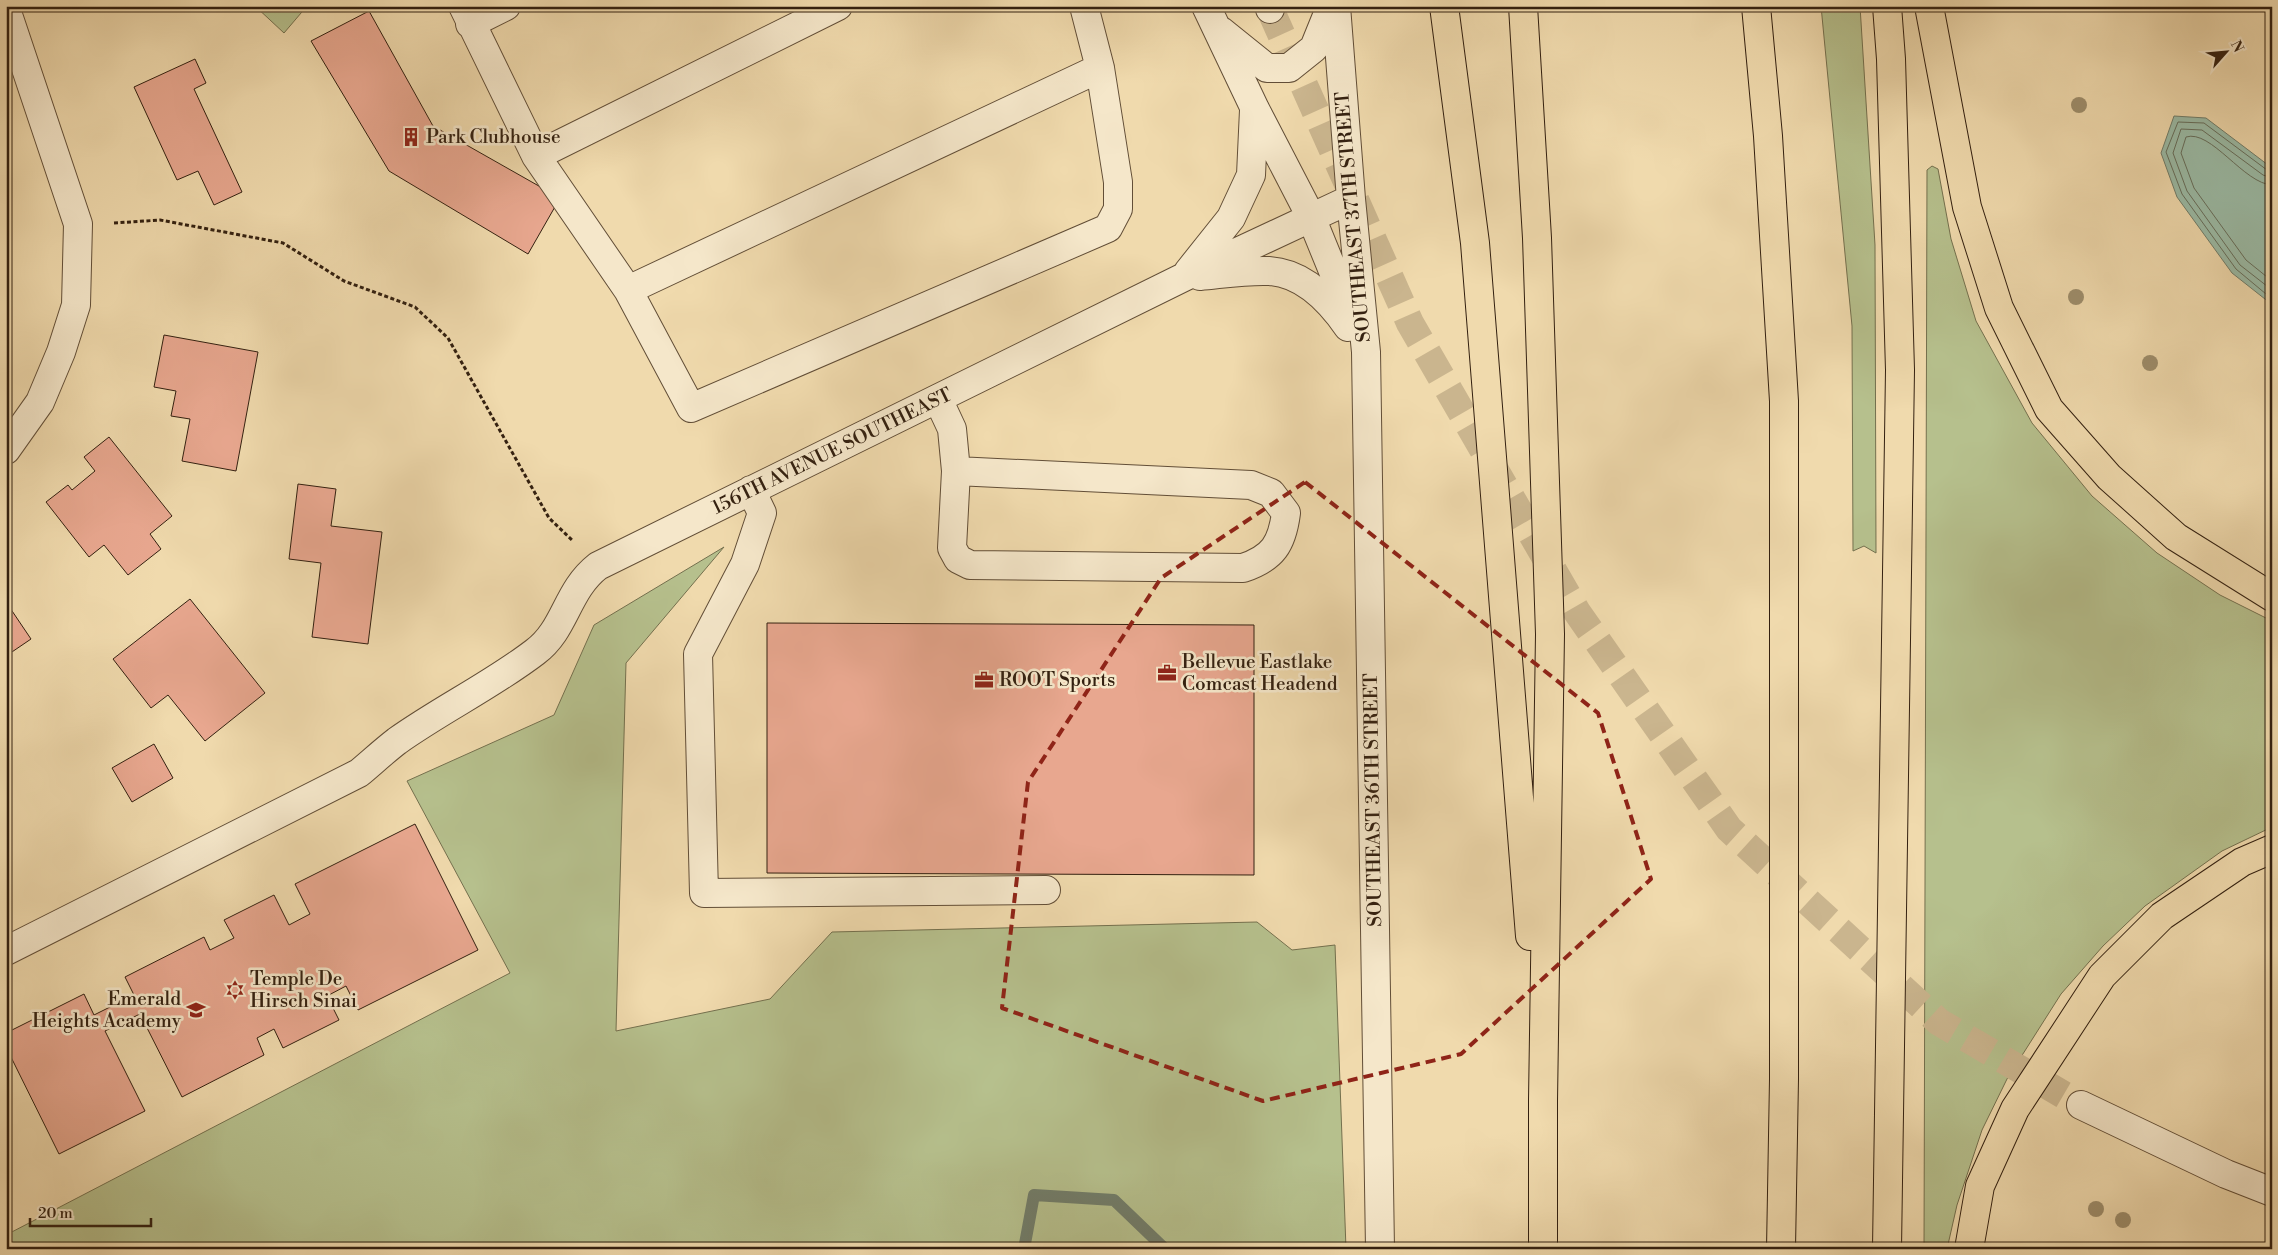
<svg xmlns="http://www.w3.org/2000/svg" width="2278" height="1255" font-family="'Libre Bodoni',serif">
  <rect width="100%" height="100%" fill="#f0daad"/>
  <filter id="stains"><feTurbulence type="fractalNoise" baseFrequency=".004" numOctaves="4"/><feColorMatrix values="0 0 0 0 .2 0 0 0 0 .09 0 0 0 0 .02 0 0 0 .5 -.17"/></filter>
  <radialGradient id="worn" r=".72"><stop offset=".6" stop-color="#630" stop-opacity="0"/><stop offset="1" stop-color="#630" stop-opacity=".3"/></radialGradient>
  <!-- green -->
  <path fill="#b6c08d" stroke="#74704e" d="M255,6H307L284,33Z
    M1821,6H1860L1875,245L1876,553L1864,546L1853,551L1852,326Z
    M1932,166L1938,169L1951,239L1976,321L2032,423L2092,496L2157,553L2220,595L2272,621V827L2222,851L2145,906L2103,946L2061,994L2007,1079L1982,1130L1957,1205L1947,1249H1924L1927,170Z
    M724,547L626,663L616,1031L770,999L832,932L1257,922L1292,950L1335,945L1346,1249H6V1235L510,973L407,781L554,715L594,625Z"/>
  <!-- water -->
  <path fill="#9bbba6" stroke="#717d6a" d="M2174,116L2206,118L2272,168V311L2270,303L2232,273L2177,197L2161,153Z"/>
  <g fill="none" stroke-linecap="round" stroke-linejoin="round">
    <!-- shore -->
    <path stroke="#676e5b" stroke-width="1" d="M2272,171L2267,170L2204,123L2178,122L2166,152L2182,194L2236,269L2272,299
      M2272,178L2263,175L2202,130L2181,129L2173,153L2187,191L2240,265L2272,290
      M2272,185C2244,184 2211,129 2186,137L2181,153L2194,188L2246,260L2272,281"/>
    <!-- stream -->
    <path stroke="#717d6a" stroke-width="12" d="M1024,1249L1034,1195L1114,1200L1165,1249"/>
  </g>
  <!-- building -->
  <path fill="#e8a78f" stroke="#332010" d="M369,11L433,126L560,198L528,254L389,171L311,41Z
    M195,59L206,83L194,89L242,192L214,205L198,171L177,180L134,87Z
    M164,335L258,352L236,471L182,461L190,419L171,416L176,391L154,387Z
    M109,437L172,516L150,534L161,549L128,575L104,545L89,557L46,502L68,485L72,490L95,471L84,457Z
    M298,484L336,489L331,526L382,532L368,644L312,637L321,563L289,559Z
    M190,599L265,693L205,741L168,695L151,708L113,659Z
    M6,602L31,639L6,656Z
    M767,623L1254,625V875L767,873Z
    M154,744L173,778L132,802L112,768Z
    M415,824L478,950L358,1010L346,986L327,996L339,1020L283,1048L274,1029L257,1038L264,1055L182,1097L140,1014L105,1031L145,1111L59,1154L6,1047V1033L84,994L94,1015L134,995L125,977L204,937L210,950L234,938L224,920L274,895L289,925L310,914L295,884Z"/>
  <g fill="none" stroke-linecap="round" stroke-linejoin="round">
    <!-- minor-tunnel -->
    <path stroke="#cab58e" stroke-width="28" stroke-dasharray="28 14" stroke-linecap="butt" d="M1270,9L1410,323L1577,612L1729,829L1939,1022L2081,1105"/>
    <!-- minor casing -->
    <g stroke="#624e37" stroke-width="30">
      <path id="minor" d="M463,6L536,156L628,290L691,408L1108,228L1118,209V182L1100,68L1084,6
        M1206,6L1255,109L1311,217L1353,320
        M1270,6V9
        M1336,6L1351,199L1366,352L1380,1249
        M6,9L78,224L76,305L61,352L40,402L6,450
        M470,24L506,6
        M1221,31L1267,68H1289L1314,48L1331,6
        M536,156L838,6
        M1188,272L1231,218L1251,175L1254,110
        M1200,276C1222,274 1247,270 1269,271C1303,273 1330,301 1348,327
        M628,290L1100,68
        M938,399L952,429L956,471L952,548L958,559L970,565L1243,568C1273,558 1282,544 1286,513L1271,493L1251,485L956,471
        M751,490L762,513L745,564L698,654L704,893L1046,890
        M6,951L359,773C371,763 384,751 397,741C442,709 492,685 535,652C566,629 566,591 598,566L1184,277L1351,199
        M2081,1105L2226,1174L2272,1192"/>
    </g>
    <!-- highway casing -->
    <g stroke="#332010" stroke-width="30">
      <path id="highway" d="M1444,6L1475,243L1530,936
        M1523,6L1537,238L1550,634L1543,1101V1249
        M1756,6L1768,136L1784,401V1079L1781,1249
        M1887,6L1891,59L1900,370L1887,1249
        M1929,6L1967,207L1999,308L2049,409L2109,477L2176,537L2272,597
        M1969,1249L1980,1186L2015,1109L2102,976L2162,916L2242,862L2272,849"/>
    </g>
    <!-- path -->
    <path stroke="#332010" stroke-width="3" stroke-dasharray="4 2.5" stroke-linecap="butt" d="M114,223L160,220L283,243L344,281L415,307L448,338L549,518L573,541"/>
    <!-- minor -->
    <use href="#minor" stroke="#f5e7ca" stroke-width="28"/>
    <!-- highway -->
    <use href="#highway" stroke="#f0daad" stroke-width="28"/>
  </g>
  <!-- trees -->
  <g fill="#9e8e6c">
    <circle cx="2079" cy="105" r="8"/>
    <circle cx="2076" cy="297" r="8"/>
    <circle cx="2150" cy="363" r="8"/>
    <circle cx="2096" cy="1209" r="8"/>
    <circle cx="2123" cy="1220" r="8"/>
  </g>
  <!-- marked area -->
  <path fill="none" stroke="#8f2418" stroke-width="4" stroke-dasharray="10 6" stroke-linejoin="round" d="M1305,482L1598,713L1651,879L1461,1054L1263,1101L1002,1008L1028,782L1161,578Z"/>
  <!-- icons -->
  <defs>
    <g id="building-bare" transform="scale(1.5)"><path d="M-4-6H4V6H1V3H-1V6H-4ZM-2.5-4.3h1.7v1.8h-1.7ZM.8-4.3h1.7v1.8H.8ZM-2.5-1h1.7V.8h-1.7ZM.8-1h1.7V.8H.8Z" fill="#8f2418" stroke="#f5e7ca" stroke-width="2.5" paint-order="stroke"/></g>
    <g id="office-bare" transform="scale(1.5)"><path d="M-6-3h4V-5.5h4V-3h4V5H-6ZM-1-4.5V-3h2v-1.5ZM-6 0V1H6V0Z" fill="#8f2418" stroke="#f5e7ca" stroke-width="2.5" paint-order="stroke"/></g>
    <g id="synagogue-bare" transform="scale(1.5)"><path d="M0-6.5L5.6 3.2H-5.6ZM0 6.5L5.6-3.2H-5.6Z" fill="#8f2418" stroke="#f5e7ca" stroke-width="2.5" paint-order="stroke"/></g>
    <g id="school-bare" transform="scale(1.5)"><path d="M0-5L7-2L0 1L-7-2ZM-4 1L0 2.5L4 1V4Q0 6-4 4Z" fill="#8f2418" stroke="#f5e7ca" stroke-width="2.5" paint-order="stroke"/></g>
  </defs>
  <g fill-rule="evenodd">
    <use href="#building-bare" x="411" y="137"/>
    <use href="#office-bare" x="1167" y="673"/>
    <use href="#office-bare" x="984" y="680"/>
    <use href="#synagogue-bare" x="235" y="990"/>
    <use href="#school-bare" x="196" y="1010"/>
  </g>
  <g text-anchor="middle" dominant-baseline="central" stroke-width="5" stroke-linejoin="round" paint-order="stroke">
    <!-- poi labels -->
    <g font-size="19" fill="#332010" stroke="#f5e7ca" text-anchor="start">
      <text x="426" y="137">Park Clubhouse</text>
      <text x="1182" y="662">Bellevue Eastlake<tspan x="1182" dy="22">Comcast Headend</tspan></text>
      <text x="999" y="680">ROOT Sports</text>
      <text x="250" y="979">Temple De<tspan x="250" dy="22">Hirsch Sinai</tspan></text>
      <text x="181" y="999" text-anchor="end">Emerald<tspan x="181" dy="22">Heights Academy</tspan></text>
    </g>
    <!-- street labels -->
    <g font-size="19" fill="#332010" stroke="#f5e7ca">
      <text transform="translate(1353 217) rotate(-95)">SOUTHEAST 37TH STREET</text>
      <text transform="translate(832 451) rotate(-26)">156TH AVENUE SOUTHEAST</text>
      <text transform="translate(1373 800) rotate(-91)">SOUTHEAST 36TH STREET</text>
    </g>
  </g>
  <!-- margin -->
  <rect width="2278" height="1255" fill="none" stroke="#f0daad" stroke-width="25"/>
  <rect x="8" y="8" width="2263" height="1240" fill="none" stroke="#332010" stroke-width="2.5"/>
  <rect x="12" y="12" width="2253" height="1230" fill="none" stroke="#332010"/>
  <!-- north arrow -->
  <g transform="translate(2226 52) rotate(63)" stroke="#f5e7ca" stroke-width="4" paint-order="stroke">
  <path d="M0-4L9 19L0 12L-9 19Z" fill="#332010"/>
  <text y="-8" font-size="14" font-weight="bold" text-anchor="middle" fill="#332010">N</text>
  </g>
  <!-- scale -->
  <path d="M30 1218v8h121v-8" fill="none" stroke="#332010" stroke-width="2.5"/>
  <text x="38" y="1218" font-size="15" fill="#332010" stroke="#f5e7ca" stroke-width="4" paint-order="stroke">20 m</text>
  <rect width="100%" height="100%" filter="url(#stains)"/>
  <rect width="100%" height="100%" fill="url(#worn)"/>
</svg>
